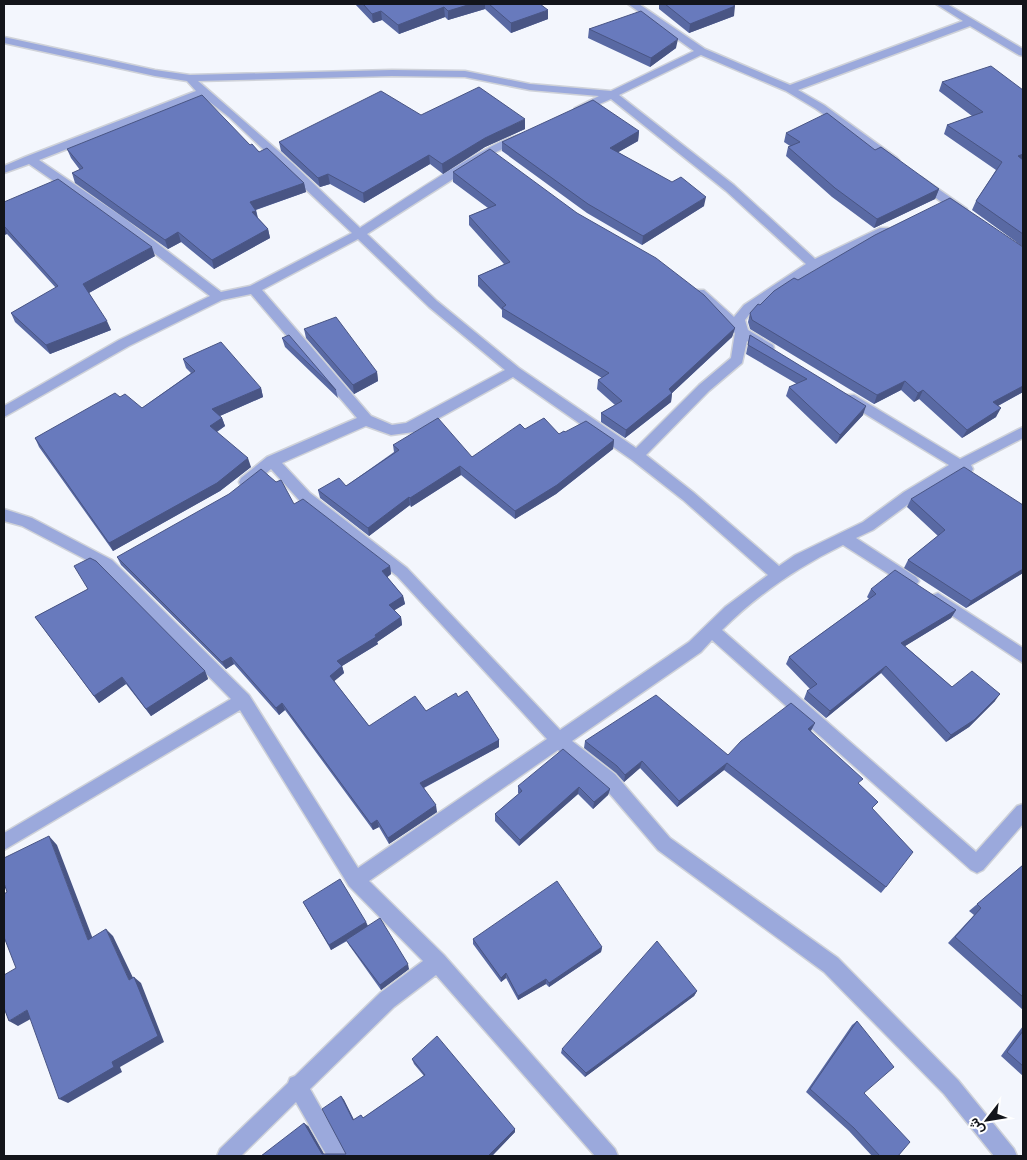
<svg xmlns="http://www.w3.org/2000/svg" width="1027" height="1160" font-family="'Fira Sans',Vazirmatn,sans-serif">
  <rect width="100%" height="100%" fill="#f3f6fd"/>
  <g fill="none" stroke-linecap="round" stroke-linejoin="round">
    <!-- minor casing -->
    <g stroke="#cfd2d9" stroke-width="3">
      <path id="minor" d="M628,4H639L705,49L790,85L963,21L936,4H947L1023,49V56L1019,55L970,26L798,90L824,105L897,158L899,160L893,163L816,109L786,91L701,55L619,95L734,185L815,259L880,228H888L890,231L818,268L752,311L745,320L748,330L773,345L774,348L773,351H763L747,341L742,363L709,391L646,455L693,492L779,566L795,555L863,522L904,492L949,465L844,401L842,398L844,395H854L960,459L1023,427V438L971,465L973,469L971,473L966,474L960,472L914,500L873,530L856,538L916,577L919,581L916,585L911,587L906,585L843,545C798,567 757,595 722,630L976,852L1017,806L1023,804V824L983,870L977,873L971,870L712,640L701,652L572,741L615,774L670,838L838,958L958,1080L1014,1149L1017,1156H994L944,1094L824,972L658,850L603,786L558,750L369,881L444,955L615,1149L618,1156H595L436,975L394,1007L310,1089L348,1156H327L296,1102L241,1156H217L220,1149L288,1083L290,1078L295,1076L380,993L423,961L349,886L240,710L4,850V833L231,699L102,568L22,526L4,521V509L32,518L112,560L249,695L358,868L547,739L397,576L300,501L271,469L251,486H241L239,482L241,478L267,457L357,418L251,294L222,300L129,346L4,417V406L119,340L210,296L116,224L29,164L4,173V166L25,157L196,91L187,81L155,76L4,43V37L155,70L190,75L392,70L465,71L530,84L611,91L694,51ZM392,76L465,77L530,90L599,96L575,108L574,110L579,113L611,99L726,191L806,264L744,305L734,317L704,290H696L694,293L696,296L735,333L731,358L699,385L636,448L519,368L437,301L367,234L494,153L524,139V135C505,130 384,213 360,228L292,163L198,81ZM202,96L229,117L352,233L250,286L221,292L124,218L39,160ZM358,239L429,307L505,370L406,423L392,425L371,416L262,290ZM513,377L632,460L683,500L768,575L725,607L689,642L560,730L407,568L310,493L282,463L366,426L391,435L414,432Z
        M921,177L967,209V215H959L917,184L915,181Z
        M938,593L1023,648V663L933,603L930,599L933,595Z"/>
    </g>
    <!-- minor -->
    <use href="#minor" fill="#9ba9dc" fill-rule="evenodd"/>
  </g>
  <!-- wall -->
  <path fill="#5969a3" d="M355,4H540L548,19L511,33L485,9L448,20L445,17L399,34L382,20L373,23Z
    M659,4H732L734,16L689,33L659,9Z
    M589,29L676,48L650,67L588,38Z
    M942,82L1023,90V247L972,210L976,201L996,170L944,134L947,125L972,116L939,91Z
    M421,115L525,129L485,147L443,174L430,164L364,203L330,184L320,187L281,151L279,142Z
    M639,131L638,141L618,152L704,206L642,245L587,213L502,151V142Z
    M786,133L875,150L939,189L935,199L874,228L832,197L786,156L788,147L790,146L784,142Z
    M250,145L304,183L306,192L256,210L258,218L268,229L270,238L214,269L181,242L168,249L75,183L72,173L80,170L71,158L67,149Z
    M453,172L735,328L732,337L672,393L671,402L625,438L601,422V413L615,405L597,389L598,380L602,378L502,317V310L478,286V276L504,264L469,225V216L488,208L453,182Z
    M4,202L155,256L89,293L111,330L50,354L15,322L11,313L56,288L7,234L4,235Z
    M1023,247V392L998,406L996,417L962,438L919,399L914,402L901,390L874,404L750,329L748,322L750,313L760,305L798,280Z
    M304,329L377,372L378,381L354,394L306,338Z
    M750,335L863,415L836,444L786,396L789,387L797,384L746,354Z
    M282,338L336,390L338,398L285,347Z
    M183,359L261,388L263,397L220,416L222,418L225,426L217,432L251,467L220,491L113,551L39,447L35,438L120,397L142,408L191,373L186,368Z
    M525,429L559,434L565,432L614,440L613,449L556,494L515,519L461,475L411,507L410,505L369,536L320,498L318,490L346,486L394,452L393,445L472,457Z
    M911,499L1023,573L966,608L904,568L908,560L938,536L907,507Z
    M294,504L390,566L391,574L387,577L403,596L405,604L394,610L401,617L402,625L377,642L378,644L342,666L344,673L334,681L369,726L426,711L458,697L499,740V747L424,788L437,812L389,844L379,827L373,830L285,710L279,715L234,664L226,669L121,565L117,557Z
    M88,589L205,671L208,679L151,716L126,684L99,703L35,617Z
    M871,589L956,610L951,618L905,646L952,687L995,701L969,727L946,742L881,673L826,718L804,699L807,691L810,689L786,664L789,657L869,599L867,597Z
    M815,723L811,731L859,784L873,809L886,887L881,893L724,770L677,807L640,768L624,782L616,773L584,748L585,741L728,755Z
    M518,786L610,789L608,795L593,809L578,794L519,846L495,821V814L519,794L518,793Z
    M1023,865V1010L948,943L974,915L969,911Z
    M303,902L366,922L368,926L409,969L381,990L349,945L347,941L331,950Z
    M473,939L602,947L601,952L549,987L546,984L518,1000L506,978L501,982L473,944Z
    M697,991L694,996L585,1077L561,1053L562,1049Z
    M857,1021L864,1093L898,1156H872L849,1131L806,1092L852,1025Z
    M1023,1026V1076L1001,1056Z
    M412,1059L515,1129V1132L492,1156H261L308,1126L324,1154H346L341,1096L344,1100L354,1120L361,1115L363,1118L424,1076L414,1064Z"/>
  <!-- shaded-wall -->
  <path fill="#495584" d="M471,4H485V9L448,20V11Z
    M735,6L734,16L689,33L690,24Z
    M444,7L445,17L399,34L398,25Z
    M548,10V19L511,33V23Z
    M381,11L382,20L373,23L372,14Z
    M678,39L676,48L650,67L651,58Z
    M525,119V129L485,147L443,174L442,164L485,138Z
    M639,131L638,141L610,157V148Z
    M1023,154V162L1018,156Z
    M429,155L430,164L364,203L363,193Z
    M328,174L330,184L320,187L318,178Z
    M304,183L306,192L252,211L250,202Z
    M939,189L935,199L874,228L877,219Z
    M706,197L704,206L642,245L643,236Z
    M256,211L258,220L252,212Z
    M4,227L7,234L4,235Z
    M268,229L270,238L214,269L212,260Z
    M178,232L181,242L168,249L165,240Z
    M152,247L155,256L87,294L83,284Z
    M107,321L111,330L50,354L46,345Z
    M735,328L732,337L672,393L671,402L625,438L626,430L669,389Z
    M377,372L378,381L354,394L353,385Z
    M905,381L901,390L874,404L877,395Z
    M1023,386V392L988,411L993,402Z
    M261,388L263,397L215,418L212,409Z
    M923,390L919,399L914,402L918,393Z
    M866,406L863,415L836,444L840,435Z
    M1001,408L996,417L962,438L967,430Z
    M222,418L225,426L213,434L210,426Z
    M614,440L613,449L556,494L515,519V511Z
    M248,458L251,467L220,491L113,551L109,543Z
    M460,466L461,475L411,507L410,498Z
    M409,497L410,505L369,536L368,528Z
    M390,566L391,574L384,580L382,571Z
    M1023,569V573L966,608L971,601Z
    M403,596L405,604L390,613L389,605Z
    M956,610L951,618L897,651L901,643Z
    M401,617L402,625L377,642L378,644L342,666L344,673L332,683L330,676L337,661Z
    M231,657L234,664L226,669L222,662Z
    M886,666L881,673L826,718L830,711Z
    M205,671L208,679L151,716L146,709Z
    M122,677L126,684L99,703L94,696Z
    M1000,694L995,701L969,727L946,742L951,735Z
    M282,703L285,710L279,715L276,708Z
    M815,723L811,730L805,736L808,729Z
    M499,740V747L421,789L420,783Z
    M642,761L640,768L624,782L625,775Z
    M727,763L724,770L677,807L679,801Z
    M579,787L578,794L519,846L520,840Z
    M610,789L608,795L593,809L594,802Z
    M436,805L437,812L389,844L388,838Z
    M377,820L379,827L373,830L371,824Z
    M49,836L57,845L96,947L88,940Z
    M366,922L368,927L331,950L329,945Z
    M106,929L113,936L137,986L129,980Z
    M602,947L601,952L549,987V983Z
    M408,964L409,969L381,990L380,985Z
    M506,973V978L501,982V978Z
    M134,977L141,983L164,1042L120,1067L122,1072L68,1103L59,1099L112,1062Z
    M546,979V984L518,1000V996Z
    M697,991L694,996L585,1077L586,1073Z
    M27,1010L36,1016L18,1026L9,1021Z
    M341,1096L344,1100L356,1124L353,1120Z
    M304,1123L308,1126L325,1156L322,1154Z
    M515,1129V1132L492,1156H488Z"/>
  <!-- building -->
  <path fill="#687abd" stroke="#495584" d="M363,4H471L448,11L444,7L398,25L381,11L372,14Z
    M489,4H540L548,10L511,23Z
    M665,4H732L735,6L690,24Z
    M641,11L678,39L651,58L589,29Z
    M991,66L1023,90V154L1018,156L1023,160V199L1022,200L1023,201V234L976,201L1002,162L947,125L983,112L942,82Z
    M479,87L525,119L485,138L442,164L429,155L363,193L328,174L318,178L279,142L381,91L421,115Z
    M202,95L250,145L252,144L259,152L267,148L304,183L250,202L256,211L252,212L268,229L212,260L178,232L165,240L72,173L83,168L67,149Z
    M593,100L639,131L610,148L672,182L681,177L706,197L643,236L588,204L502,142Z
    M827,113L875,150L881,147L939,189L877,219L835,188L788,147L800,142L786,133Z
    M490,149L577,213L656,258L704,295L735,328L669,389L672,393L626,430L601,413L622,401L598,380L609,373L502,308L506,305L478,276L510,262L469,216L496,205L453,172Z
    M58,179L152,247L83,284L107,321L46,345L11,313L58,286L4,226V202Z
    M950,198L1023,247V386L993,402L1001,408L967,430L923,390L918,393L905,381L877,395L752,320L750,313L758,304L760,305L774,291L794,278L798,280L875,235Z
    M336,317L377,372L353,385L304,329Z
    M289,335L336,390L282,338Z
    M750,335L866,406L840,435L789,387L807,379L748,345Z
    M221,342L261,388L212,409L222,418L210,426L248,458L217,483L109,543L35,438L115,393L120,397L125,394L142,408L195,371L183,359Z
    M438,418L472,457L520,424L525,429L544,418L559,434L564,431L565,432L586,421L614,440L557,485L515,511L460,466L410,498L409,497L368,528L318,490L339,478L346,486L399,450L393,445Z
    M964,467L1023,505V569L971,601L908,560L945,530L911,499Z
    M261,469L276,482L281,480L294,504L303,499L390,566L382,571L403,596L389,605L401,617L375,635L376,637L337,661L342,666L330,676L369,726L415,696L426,711L456,693L458,697L467,691L499,740L420,783L436,805L388,838L377,820L371,824L282,703L276,708L231,657L222,662L117,557L229,494Z
    M90,558L96,561L205,671L146,709L122,677L94,696L35,617L88,589L74,566Z
    M895,570L956,610L901,643L952,687L972,671L1000,694L974,720L951,735L886,666L830,711L807,691L817,684L789,657L876,594L871,589Z
    M656,695L728,755L741,741L791,703L815,723L808,729L863,779L858,783L878,802L872,808L913,852L886,887L727,763L679,801L642,761L625,775L617,766L585,741Z
    M563,749L610,789L594,802L579,787L520,840L495,814L522,791L518,786Z
    M49,836L88,940L106,929L129,980L134,977L158,1036L112,1062L114,1067L59,1099L27,1010L9,1021L4,1008V975L16,968L4,937V894L7,892L4,883V858Z
    M1023,865V997L955,937L981,908L977,904Z
    M340,879L366,922L329,945L303,902Z
    M557,881L602,947L549,983L546,979L518,996L506,973L501,978L473,939Z
    M380,918L408,964L380,985L346,940Z
    M657,941L697,991L586,1073L562,1049Z
    M857,1021L894,1067L864,1093L910,1142L898,1156H880L854,1128L810,1089Z
    M1023,1031V1066L1007,1052Z
    M437,1036L515,1129L488,1156H261L304,1123L322,1154H346L322,1109L341,1096L353,1120L361,1115L363,1118L425,1075L412,1059Z"/>
  <!-- border -->
  <rect width="1027" height="1160" fill="none" stroke="#13151b" stroke-width="10"/>
  <!-- north arrow -->
  <g transform="translate(987 1120) rotate(239)" stroke="#ffffff" stroke-width="4" paint-order="stroke">
  <path d="M0-4L9 19L0 12L-9 19Z" fill="#13151b"/>
  <text y="-8" font-size="14" font-weight="bold" text-anchor="middle" fill="#13151b">ش</text>
  </g>
</svg>
